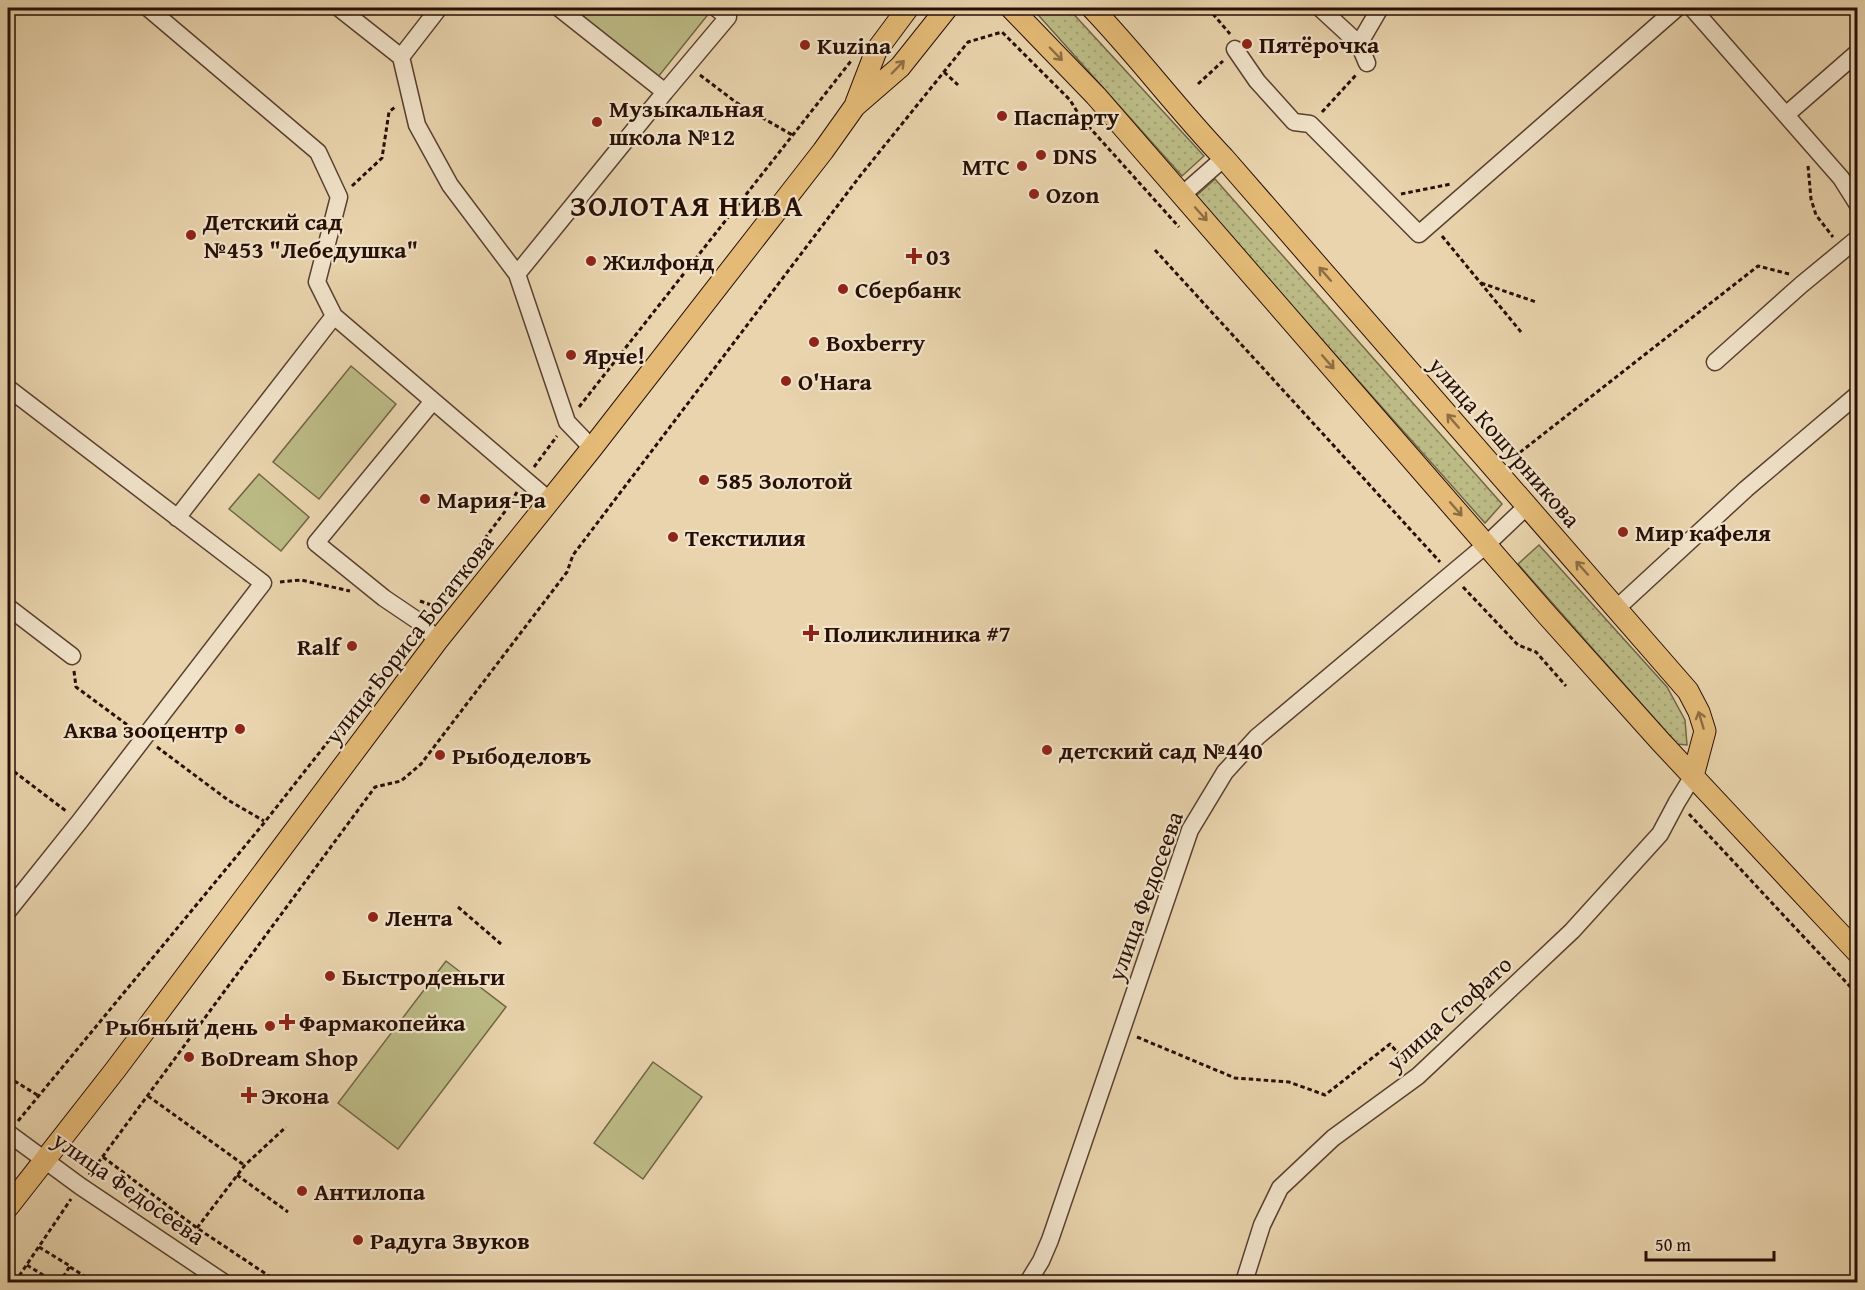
<svg xmlns="http://www.w3.org/2000/svg" width="1865" height="1290" font-family="'Gentium Book Plus',serif">
  <defs>
    <pattern id="grass-dots" width="8" height="8" patternUnits="userSpaceOnUse" patternTransform="scale(1.5)"><rect width="8" height="8" fill="#bcbb86"/><path d="M2 2h.1M6 6h.1" fill="none" stroke="#a2a072" stroke-width="1.8" stroke-linecap="round"/></pattern>
  </defs>
  <rect width="100%" height="100%" fill="#e9d4ad"/>
  <filter id="stains"><feTurbulence type="fractalNoise" baseFrequency=".00333" numOctaves="4"/><feColorMatrix values="0 0 0 0 .2 0 0 0 0 .09 0 0 0 0 .02 0 0 0 .5 -.17"/></filter>
  <radialGradient id="worn" r=".72"><stop offset=".6" stop-color="#630" stop-opacity="0"/><stop offset="1" stop-color="#630" stop-opacity=".3"/></radialGradient>
  <!-- grass -->
  <path fill="url(#grass-dots)" stroke="#726546" stroke-width="1.5" d="M1032,8H1068L1204,156L1182,176Z
    M1215,179L1502,504L1485,523L1195,197Z
    M1539,545L1667,687L1685,720L1687,745L1677,744L1518,564Z"/>
  <!-- park -->
  <path fill="#bcbb86" stroke="#726546" stroke-width="1.5" d="M571,8H703L710,12L658,77Z
    M351,366L396,404L319,499L273,462Z
    M259,474L309,517L281,551L229,509Z
    M446,961L506,1007L398,1149L338,1103Z
    M653,1062L702,1097L643,1179L594,1143Z"/>
  <g fill="none" stroke-linecap="round" stroke-linejoin="round">
    <!-- minor casing -->
    <g stroke="#584030" stroke-width="19">
      <path id="minor" d="M148,8L318,152L339,197L317,282L334,316L549,500
        M339,8L401,57
        M439,8L401,57L417,125L450,185L517,274L567,422L592,448
        M1320,8L1359,44
        M1692,8L1841,178L1858,205
        M1235,49L1257,81L1294,122L1310,124L1419,234L1677,8
        M1367,63L1359,44L1380,8
        M665,92L728,17L716,8
        M1787,114L1858,52
        M1182,195L1224,158
        M517,274L665,92L559,8
        M1715,362L1801,285L1858,238
        M8,388L263,583L80,821L8,911
        M433,401L316,543L384,598L421,623L437,641
        M177,518L334,316
        M8,607L72,656
        M1617,608L1746,489L1858,394
        M8,1133L80,1186L223,1282
        M1028,1282L1041,1261L1050,1240L1190,830L1225,772L1257,737L1487,544L1527,506
        M1244,1282L1262,1225L1280,1188L1333,1138L1418,1076L1572,931L1660,834L1677,802L1693,776"/>
    </g>
    <!-- major casing -->
    <g stroke="#270f06" stroke-width="23">
      <path id="major" d="M1011,8L1096,96L1547,615L1660,741L1858,953
        M1092,8C1138,56 1178,110 1224,158L1688,691L1699,712L1705,731L1693,776
        M856,103L876,51L908,8
        M8,1207L116,1069L437,641L592,448L823,151L855,106L900,67L947,8"/>
    </g>
    <!-- path -->
    <path stroke="#270f06" stroke-width="3" stroke-dasharray="4.5 3" stroke-linecap="butt" d="M1208,8L1230,34
      M944,72L958,85
      M700,75L737,103L794,136
      M1198,84L1223,61
      M1322,112L1356,75
      M1808,166L1811,199L1816,215L1833,237
      M352,186L382,158L389,112L395,107
      M1401,194L1451,184
      M1442,236L1521,332
      M1155,250L1440,562
      M1481,283L1536,302
      M579,407L851,61
      M1514,457L1758,266L1789,274
      M534,467L557,436
      M280,582L301,580L350,591
      M1463,587L1518,645L1536,652L1566,686
      M420,601L434,606
      M431,611L509,506L517,492
      M74,671L76,687L133,729
      M157,747L228,800L264,821
      M8,767L66,811
      M1689,814L1858,995
      M458,907L501,944
      M1137,1037L1235,1078L1289,1082L1325,1095L1390,1044L1407,1063
      M8,1077L39,1096
      M148,1096L244,1165
      M18,1121L264,823L412,635
      M103,1157L197,1228L278,1282
      M89,1175L375,787L401,781L421,764L567,572L573,555L860,176L968,42L1002,32L1070,100L1081,118L1179,227
      M237,1175L288,1212
      M197,1228L245,1165L286,1127
      M39,1247L70,1266L60,1282
      M27,1265L54,1282
      M70,1267L94,1282
      M15,1282L71,1199"/>
    <!-- minor -->
    <use href="#minor" stroke="#f1e3ca" stroke-width="16"/>
    <!-- major -->
    <use href="#major" stroke="#e4ba76" stroke-width="21"/>
  </g>
  <!-- one-way arrows -->
  <defs><path id="oneway-shaft" d="M-6 0H5M1.5-3L5.5 0L1.5 3" fill="none" stroke-width="1.6" stroke-linecap="round" stroke-linejoin="round" transform="scale(1.5)"/></defs>
  <g stroke="#8f6d44">
    <use href="#oneway-shaft" transform="translate(1056 54) rotate(46)"/>
    <use href="#oneway-shaft" transform="translate(898 67) rotate(-46)"/>
    <use href="#oneway-shaft" transform="translate(1201 214) rotate(48)"/>
    <use href="#oneway-shaft" transform="translate(1325 274) rotate(-131)"/>
    <use href="#oneway-shaft" transform="translate(1328 362) rotate(49)"/>
    <use href="#oneway-shaft" transform="translate(1453 421) rotate(-131)"/>
    <use href="#oneway-shaft" transform="translate(1456 509) rotate(49)"/>
    <use href="#oneway-shaft" transform="translate(1582 568) rotate(-132)"/>
    <use href="#oneway-shaft" transform="translate(1701 720) rotate(-107)"/>
  </g>
  <!-- markers -->
  <g fill="#8f2418" stroke="#f1e3ca" stroke-width="2">
    <circle cx="1247" cy="44" r="6"/>
    <circle cx="805" cy="45" r="6"/>
    <circle cx="1002" cy="116" r="6"/>
    <circle cx="597" cy="122" r="6"/>
    <circle cx="1041" cy="155" r="6"/>
    <circle cx="1022" cy="166" r="6"/>
    <circle cx="1034" cy="194" r="6"/>
    <circle cx="191" cy="235" r="6"/>
    <path d="M911 247h6v6h6v6h-6v6h-6v-6h-6v-6h6z"/>
    <circle cx="591" cy="261" r="6"/>
    <circle cx="843" cy="289" r="6"/>
    <circle cx="814" cy="342" r="6"/>
    <circle cx="571" cy="355" r="6"/>
    <circle cx="786" cy="381" r="6"/>
    <circle cx="704" cy="480" r="6"/>
    <circle cx="425" cy="499" r="6"/>
    <circle cx="1623" cy="532" r="6"/>
    <circle cx="673" cy="537" r="6"/>
    <path d="M808 624h6v6h6v6h-6v6h-6v-6h-6v-6h6z"/>
    <circle cx="352" cy="646" r="6"/>
    <circle cx="240" cy="729" r="6"/>
    <circle cx="1047" cy="750" r="6"/>
    <circle cx="440" cy="755" r="6"/>
    <circle cx="373" cy="917" r="6"/>
    <circle cx="330" cy="976" r="6"/>
    <path d="M284 1013h6v6h6v6h-6v6h-6v-6h-6v-6h6z"/>
    <circle cx="270" cy="1026" r="6"/>
    <circle cx="189" cy="1057" r="6"/>
    <path d="M246 1086h6v6h6v6h-6v6h-6v-6h-6v-6h6z"/>
    <circle cx="302" cy="1191" r="6"/>
    <circle cx="358" cy="1240" r="6"/>
  </g>
  <g text-anchor="middle" dominant-baseline="central" stroke-width="4.5" stroke-linejoin="round" paint-order="stroke">
    <!-- poi labels -->
    <g font-size="24" font-weight="bold" fill="#270f06" stroke="#f1e3ca" text-anchor="start">
      <text x="1259" y="44">Пятёрочка</text>
      <text x="817" y="45">Kuzina</text>
      <text x="609" y="108">Музыкальная<tspan x="609" dy="28">школа №12</tspan></text>
      <text x="1014" y="116">Паспарту</text>
      <text x="1053" y="155">DNS</text>
      <text x="1010" y="166" text-anchor="end">МТС</text>
      <text x="1046" y="194">Ozon</text>
      <text x="203" y="221">Детский сад<tspan x="203" dy="28">№453 "Лебедушка"</tspan></text>
      <text x="926" y="256">03</text>
      <text x="603" y="261">Жилфонд</text>
      <text x="855" y="289">Сбербанк</text>
      <text x="826" y="342">Boxberry</text>
      <text x="583" y="355">Ярче!</text>
      <text x="798" y="381">O'Hara</text>
      <text x="716" y="480">585 Золотой</text>
      <text x="437" y="499">Мария-Ра</text>
      <text x="1635" y="532">Мир кафеля</text>
      <text x="685" y="537">Текстилия</text>
      <text x="824" y="633">Поликлиника #7</text>
      <text x="340" y="646" text-anchor="end">Ralf</text>
      <text x="228" y="729" text-anchor="end">Аква зооцентр</text>
      <text x="1059" y="750">детский сад №440</text>
      <text x="452" y="755">Рыбоделовъ</text>
      <text x="385" y="917">Лента</text>
      <text x="342" y="976">Быстроденьги</text>
      <text x="299" y="1022">Фармакопейка</text>
      <text x="258" y="1026" text-anchor="end">Рыбный день</text>
      <text x="201" y="1057">BoDream Shop</text>
      <text x="261" y="1095">Экона</text>
      <text x="314" y="1191">Антилопа</text>
      <text x="370" y="1240">Радуга Звуков</text>
    </g>
    <!-- street labels -->
    <g font-size="24" fill="#270f06" stroke="#f1e3ca">
      <text transform="translate(1505 442) rotate(49)">улица Кошурникова</text>
      <text transform="translate(409 639) rotate(-52)">улица Бориса Богаткова</text>
      <text transform="translate(1145 896) rotate(-70)">улица Федосеева</text>
      <text transform="translate(1449 1013) rotate(-42)">улица Стофато</text>
      <text transform="translate(129 1188) rotate(35)">улица Федосеева</text>
    </g>
    <!-- district labels -->
    <g font-size="30" font-weight="bold" letter-spacing="1.5" fill="#270f06" stroke="#f1e3ca">
      <text x="687" y="205">ЗОЛОТАЯ НИВА</text>
    </g>
  </g>
  <!-- margin -->
  <rect width="1865" height="1290" fill="none" stroke="#e9d4ad" stroke-width="30"/>
  <rect x="9" y="9" width="1847" height="1272" fill="none" stroke="#270f06" stroke-width="3"/>
  <rect x="15" y="15" width="1835" height="1260" fill="none" stroke="#270f06" stroke-width="1.5"/>
  <!-- scale -->
  <path d="M1646 1251v9h128v-9" fill="none" stroke="#270f06" stroke-width="3"/>
  <text x="1655" y="1251" font-size="18" fill="#270f06" stroke="#f1e3ca" stroke-width="4.5" paint-order="stroke">50 m</text>
  <rect width="100%" height="100%" filter="url(#stains)"/>
  <rect width="100%" height="100%" fill="url(#worn)"/>
</svg>
